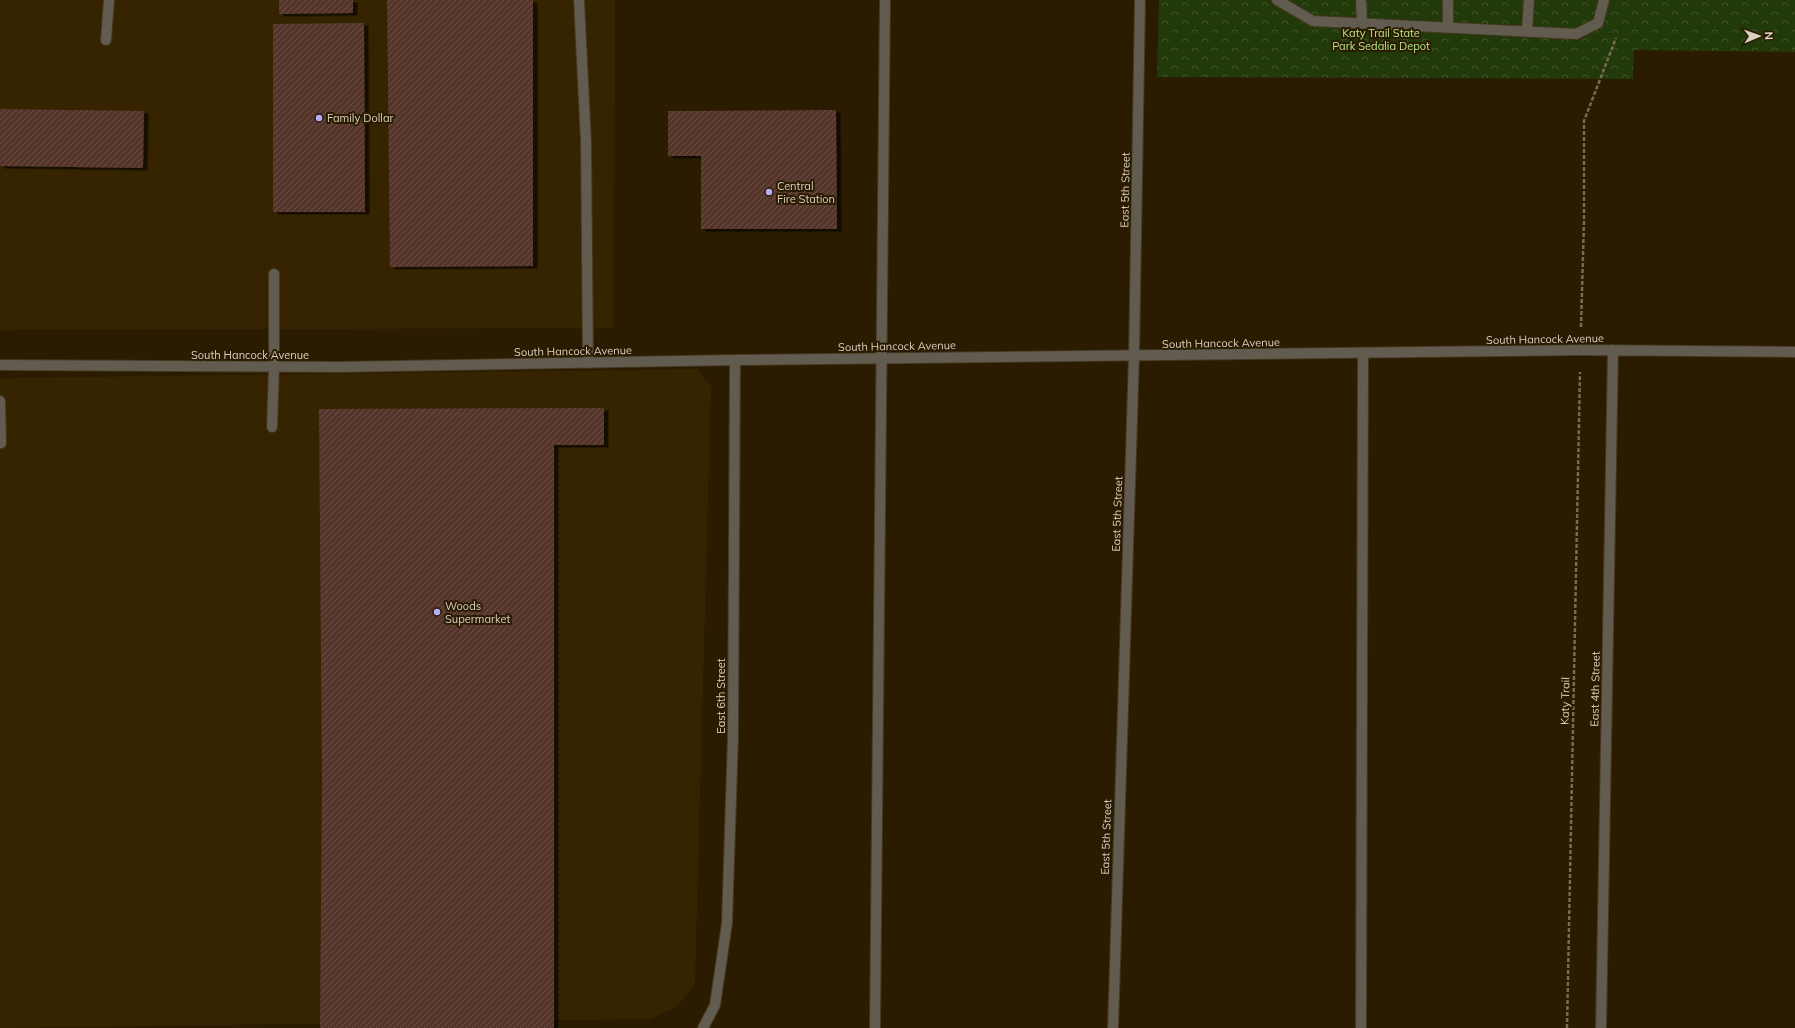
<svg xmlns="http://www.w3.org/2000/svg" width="1795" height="1028" font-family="Mulish,sans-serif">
  <defs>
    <pattern id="forest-crowns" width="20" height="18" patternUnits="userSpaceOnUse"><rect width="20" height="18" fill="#223909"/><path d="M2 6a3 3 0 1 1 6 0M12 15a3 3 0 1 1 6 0" fill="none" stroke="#42552b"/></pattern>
    <pattern id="building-hatch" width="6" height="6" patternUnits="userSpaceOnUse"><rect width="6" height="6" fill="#54352c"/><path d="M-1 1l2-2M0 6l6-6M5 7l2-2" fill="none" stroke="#6c5149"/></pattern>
    <filter id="shadow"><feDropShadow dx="4.5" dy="2.5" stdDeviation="0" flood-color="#0009"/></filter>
  </defs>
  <rect width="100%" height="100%" fill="#2a1b01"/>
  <!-- built -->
  <path fill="#362400" d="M0,0H615L614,328L0,330Z
    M697,369L711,386L695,983L678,1006L651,1019L0,1028V378Z"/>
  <!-- forest -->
  <path fill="url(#forest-crowns)" d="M1159,0H1795V52L1634,50L1633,79L1157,77Z"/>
  <!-- building -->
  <path fill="url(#building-hatch)" filter="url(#shadow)" d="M279,0H353V13L279,14Z
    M387,0H533V266L390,267Z
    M364,23L365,212H273V24Z
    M0,109L144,111L143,168L0,166Z
    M836,110L837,229H701V156H668V111Z
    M604,408V445H554V1028H320L322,780L319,409Z"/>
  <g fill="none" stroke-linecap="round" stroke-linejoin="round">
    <!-- lane casing -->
    <g stroke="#463820" stroke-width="12">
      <path id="lane" d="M579,0L586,142L588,363
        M1277,0L1313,21L1576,34L1598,23L1604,0
        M1361,0L1362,23
        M1448,27V0
        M1527,31L1529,0
        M106,40L109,0
        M0,401L1,443
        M272,427L274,367V274
        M875,1028L885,0
        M1361,1028L1363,354"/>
    </g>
    <!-- street casing -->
    <g stroke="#463820" stroke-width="12">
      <path id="street" d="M0,365L339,367L735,360L1580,350L1795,352
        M703,1028L715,1005L727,923L733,736L735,360
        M1113,1028L1134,356L1140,0
        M1601,1028L1613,350"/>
    </g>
    <!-- path -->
    <path stroke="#776b55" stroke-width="2.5" stroke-dasharray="4 2" stroke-linecap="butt" d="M1581,327L1584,221V121L1616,38
      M1567,1028L1580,372"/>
    <!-- lane -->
    <use href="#lane" stroke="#615c4f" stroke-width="10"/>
    <!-- street -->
    <use href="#street" stroke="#615c4f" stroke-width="10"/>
  </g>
  <!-- markers -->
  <g fill="#b6acf8" stroke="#2a1b01" stroke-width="1.5">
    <circle cx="319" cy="118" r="4"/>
    <circle cx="769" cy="192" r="4"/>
    <circle cx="437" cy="612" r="4"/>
  </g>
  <g text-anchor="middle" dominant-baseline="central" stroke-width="4" stroke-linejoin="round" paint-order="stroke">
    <!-- park labels -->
    <g font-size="11" fill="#b5e889" stroke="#2a1b01">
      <text x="1381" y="33">Katy Trail State<tspan x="1381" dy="13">Park Sedalia Depot</tspan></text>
    </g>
    <!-- poi labels -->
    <g font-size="11" fill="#dad1c1" stroke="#2a1b01" text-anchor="start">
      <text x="327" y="118">Family Dollar</text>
      <text x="777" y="186">Central<tspan x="777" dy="13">Fire Station</tspan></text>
      <text x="445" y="606">Woods<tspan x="445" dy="13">Supermarket</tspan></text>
    </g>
    <!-- street labels -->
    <g font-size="11" fill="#dad1c1" stroke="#2a1b01">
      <text transform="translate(1125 190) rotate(-89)">East 5th Street</text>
      <text transform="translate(1545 339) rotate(-1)">South Hancock Avenue</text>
      <text transform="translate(1221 343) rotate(-1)">South Hancock Avenue</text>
      <text transform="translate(897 346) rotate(-1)">South Hancock Avenue</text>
      <text transform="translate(573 351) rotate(-1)">South Hancock Avenue</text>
      <text x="250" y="355">South Hancock Avenue</text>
      <text transform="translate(1117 514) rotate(-88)">East 5th Street</text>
      <text transform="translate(1595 689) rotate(-89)">East 4th Street</text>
      <text transform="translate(721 696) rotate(-90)">East 6th Street</text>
      <text transform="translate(1565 701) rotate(-89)">Katy Trail</text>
      <text transform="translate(1106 837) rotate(-88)">East 5th Street</text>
    </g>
  </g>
  <!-- north arrow -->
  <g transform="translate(1759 36) rotate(88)" stroke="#2a1b01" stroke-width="3" paint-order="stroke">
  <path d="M0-3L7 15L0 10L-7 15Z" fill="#dad1c1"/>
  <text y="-6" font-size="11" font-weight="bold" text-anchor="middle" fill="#dad1c1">N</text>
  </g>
</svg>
